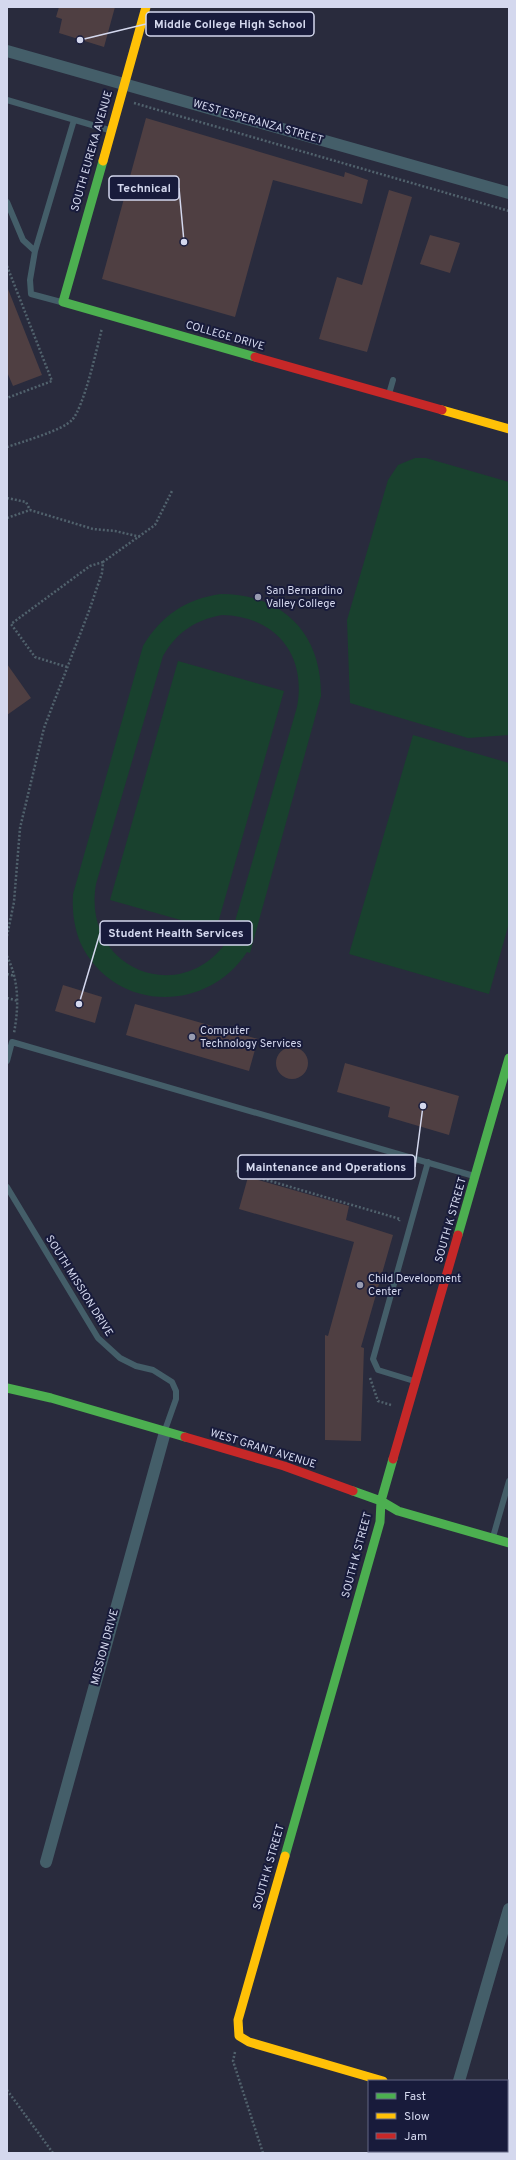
<svg xmlns="http://www.w3.org/2000/svg" width="516" height="2160" font-family="Overpass,sans-serif">
  <rect width="100%" height="100%" fill="#292b3d"/>
  <!-- green -->
  <path fill="#19412e" fill-rule="evenodd" d="M415,458H426L509,482V735L468,738L350,703L347,620L388,480L398,465Z
    M221,594C283,594 322,634 321,696L250,953L247,952C206,1015 112,1012 80,942C74,926 72,911 73,894L143,646C161,616 185,599 221,594ZM222,615C275,616 307,654 297,707L231,935C186,1011 81,971 96,884L163,656C177,632 195,620 222,615Z
    M178,661L284,691L216,930L110,900Z
    M413,735L509,763V923L489,994L349,954Z"/>
  <!-- building -->
  <path fill="#4f3f42" d="M59,7H115L104,47L59,33L62,19L56,17Z
    M146,118L344,177L345,172L368,180L362,204L273,180L235,317L102,279Z
    M389,190L412,197L367,352L319,339L337,277L362,285Z
    M430,235L460,243L450,273L420,264Z
    M8,289L42,375L13,386L7,372Z
    M7,664L31,698L7,715Z
    M63,985L102,997L95,1023L55,1011Z
    M135,1004L258,1039L249,1071L126,1035Z
    M276 1063a16 16 0 1 1 32 0a16 16 0 1 1-32 0Z
    M345,1063L459,1096L449,1135L388,1117L390,1107L337,1092Z
    M248,1177L349,1206L346,1220L393,1235L361,1347L364,1348L361,1441L325,1440V1335L328,1336L354,1242L239,1209Z"/>
  <g fill="none" stroke-linecap="round" stroke-linejoin="round">
    <!-- path -->
    <path stroke="#51626d" stroke-width="2.5" stroke-dasharray="2 2" stroke-linecap="butt" d="M134,103L509,211
      M7,266L52,381L7,398
      M7,447C22,442 63,430 72,420C84,407 97,348 102,328
      M7,498L26,502L30,510
      M7,518L30,510L93,529L115,531L141,537
      M67,667L35,657L11,624L90,566L103,562
      M7,936L14,902L20,828L44,728L89,611L102,573L103,562L155,525L172,491
      M7,956C19,981 19,1006 14,1033
      M7,974L15,976
      M7,998L18,1001
      M236,1171L400,1219L399,1221
      M370,1378L378,1401L391,1405
      M235,2052L233,2061L263,2153
      M7,2090L53,2153"/>
    <!-- lane -->
    <path stroke="#445e69" stroke-width="6" d="M7,100L109,130
      M7,202L23,240L35,251L30,280L31,294L61,302
      M35,251L74,120
      M389,394L393,380
      M7,1061L12,1042L474,1176
      M7,1187L98,1338L120,1358L136,1366L153,1370L172,1382L176,1391V1399L165,1430
      M414,1381L378,1370L373,1359L428,1162
      M493,1537L509,1481"/>
    <!-- street -->
    <path stroke="#445e69" stroke-width="12" d="M7,51L509,193
      M46,1862L165,1432
      M459,2081L509,1909
      M507,2117L509,2118"/>
    <!-- fast -->
    <path stroke="#4caf50" stroke-width="9" d="M103,161L63,302L255,357
      M458,1235L509,1058
      M7,1388L51,1398L185,1437
      M353,1491L381,1501L398,1511L509,1543
      M285,1856L380,1522L381,1501L393,1459"/>
    <!-- slow -->
    <path stroke="#ffc107" stroke-width="9" d="M103,161L146,7
      M442,410L509,429
      M285,1856L238,2020L239,2036L249,2042L383,2081"/>
    <!-- jam -->
    <path stroke="#c62828" stroke-width="9" d="M255,357L442,410
      M185,1437L284,1466L353,1491
      M393,1459L458,1235"/>
  </g>
  <!-- markers -->
  <g fill="#989bb0" stroke="#181b3b" stroke-width="1.5">
    <circle cx="258" cy="597" r="4"/>
    <circle cx="192" cy="1037" r="4"/>
    <circle cx="360" cy="1285" r="4"/>
  </g>
  <g text-anchor="middle" dominant-baseline="central" stroke-width="4" stroke-linejoin="round" paint-order="stroke">
    <!-- street labels -->
    <g font-size="11" fill="#d4d8ee" stroke="#181b3b">
      <text transform="translate(258 122) rotate(16)">WEST ESPERANZA STREET</text>
      <text transform="translate(92 151) rotate(-74)">SOUTH EUREKA AVENUE</text>
      <text transform="translate(225 336) rotate(16)">COLLEGE DRIVE</text>
      <text transform="translate(451 1220) rotate(-74)">SOUTH K STREET</text>
      <text transform="translate(79 1286) rotate(58)">SOUTH MISSION DRIVE</text>
      <text transform="translate(263 1449) rotate(17)">WEST GRANT AVENUE</text>
      <text transform="translate(357 1555) rotate(-75)">SOUTH K STREET</text>
      <text transform="translate(105 1647) rotate(-75)">MISSION DRIVE</text>
      <text transform="translate(269 1867) rotate(-74)">SOUTH K STREET</text>
    </g>
    <!-- poi labels -->
    <g font-size="11" fill="#d4d8ee" stroke="#181b3b" text-anchor="start">
      <text x="266" y="591">San Bernardino<tspan x="266" dy="13">Valley College</tspan></text>
      <text x="200" y="1031">Computer<tspan x="200" dy="13">Technology Services</tspan></text>
      <text x="368" y="1279">Child Development<tspan x="368" dy="13">Center</tspan></text>
    </g>
  </g>
  <!-- callouts -->
  <path fill="none" stroke="#d4d8ee" stroke-width="1.5" d="M80 40L146 24M184 242L179 188M79 1004L100 933M423 1106L415 1167"/>
  <g fill="#d4d8ee" stroke="#181b3b" stroke-width="1.5">
    <circle cx="80" cy="40" r="4"/>
    <circle cx="184" cy="242" r="4"/>
    <circle cx="79" cy="1004" r="4"/>
    <circle cx="423" cy="1106" r="4"/>
  </g>
  <g fill="#181b3b" stroke="#d4d8ee" stroke-width="1.5">
    <rect x="146" y="12" width="168" height="24" rx="4"/>
    <rect x="109" y="176" width="70" height="24" rx="4"/>
    <rect x="100" y="921" width="152" height="24" rx="4"/>
    <rect x="238" y="1155" width="177" height="24" rx="4"/>
  </g>
  <g font-size="12" text-anchor="middle" font-weight="bold" fill="#d4d8ee">
    <text x="230" y="28">Middle College High School</text>
    <text x="144" y="192">Technical</text>
    <text x="176" y="937">Student Health Services</text>
    <text x="326" y="1171">Maintenance and Operations</text>
  </g>
  <!-- border -->
  <rect width="516" height="2160" fill="none" stroke="#d4d8ee" stroke-width="16"/>
  <!-- legend -->
  <rect x="368" y="2080" width="140" height="72" fill="#181b3b" stroke="#636783"/>
  <rect x="376" y="2093" width="20" height="6" fill="#4caf50" stroke="#636783"/>
  <text x="404" y="2100" font-size="12" fill="#d4d8ee">Fast</text>
  <rect x="376" y="2113" width="20" height="6" fill="#ffc107" stroke="#636783"/>
  <text x="404" y="2120" font-size="12" fill="#d4d8ee">Slow</text>
  <rect x="376" y="2133" width="20" height="6" fill="#c62828" stroke="#636783"/>
  <text x="404" y="2140" font-size="12" fill="#d4d8ee">Jam</text>
</svg>
